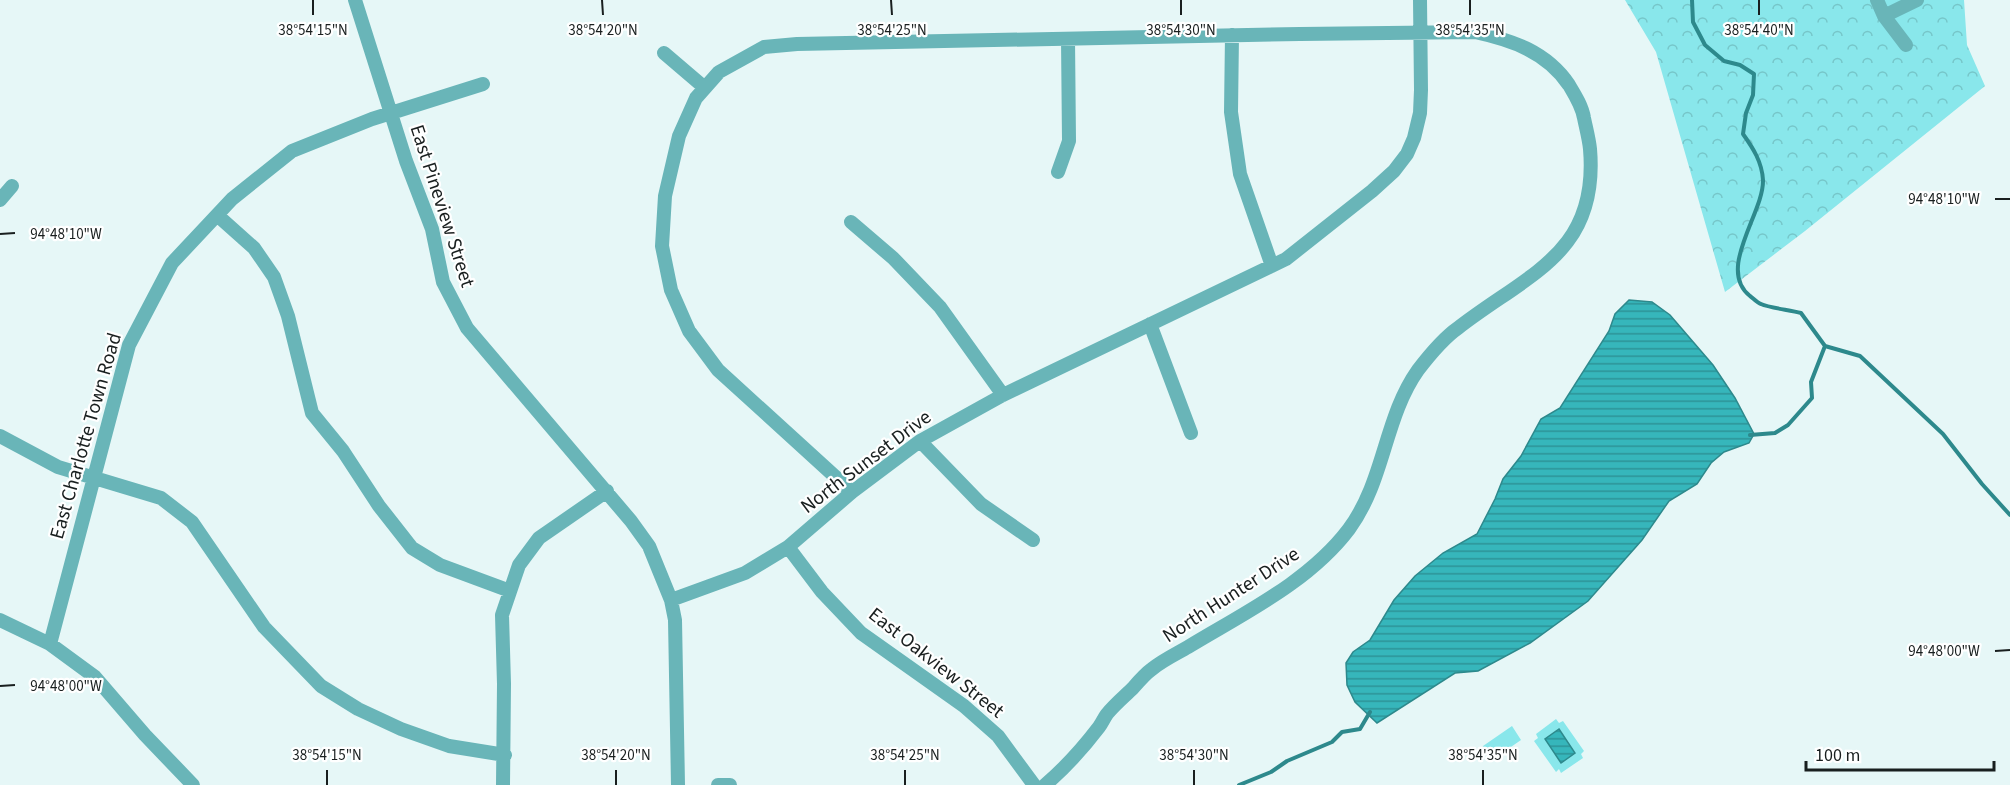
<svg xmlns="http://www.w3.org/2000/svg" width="2010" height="785" font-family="'Source Sans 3',sans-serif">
  <defs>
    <pattern id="forest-crowns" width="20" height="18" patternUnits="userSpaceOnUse" patternTransform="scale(1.5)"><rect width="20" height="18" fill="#89e7eb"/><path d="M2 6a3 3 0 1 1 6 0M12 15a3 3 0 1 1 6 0" fill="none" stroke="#76c6c9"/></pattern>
    <pattern id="water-rules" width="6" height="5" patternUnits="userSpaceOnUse" patternTransform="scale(1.5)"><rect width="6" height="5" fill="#36b6bb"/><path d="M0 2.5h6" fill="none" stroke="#2d9397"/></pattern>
  </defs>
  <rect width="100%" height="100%" fill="#e6f7f7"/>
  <!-- grass -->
  <path fill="#89e7eb" d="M1556,719L1559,723L1563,721L1584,751L1581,754L1583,758L1561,773L1559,769L1556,772L1534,741L1538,738L1536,734Z
    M1512,726L1521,740L1492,760L1483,746Z"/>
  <!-- forest -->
  <path fill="url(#forest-crowns)" d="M1625,0H1964L1967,45L1985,86L1805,231L1725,292L1656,52Z"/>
  <!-- water -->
  <path fill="url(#water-rules)" stroke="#2d898c" stroke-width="1.5" d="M1629,300L1652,302L1670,315L1713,365L1735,398L1754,434L1749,443L1724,452L1711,463L1697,484L1669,501L1642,540L1588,601L1530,643L1478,671L1455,673L1377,723L1355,702L1347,685L1346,663L1353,652L1370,640L1394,600L1415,576L1443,553L1477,534L1495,499L1503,479L1521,456L1541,419L1560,408L1609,331L1615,314Z
    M1559,729L1575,753L1561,763L1545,739Z"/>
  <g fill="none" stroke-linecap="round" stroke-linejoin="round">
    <!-- stream -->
    <path stroke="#2d898c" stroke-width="4" d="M1692,0L1693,22L1705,45L1724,61L1740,65L1754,74L1753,95L1746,113L1743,134C1753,148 1762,162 1763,180C1764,213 1716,269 1750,296C1753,298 1757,303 1761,304C1770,308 1790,310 1801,313L1825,346L1860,356L1943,434L1982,484L2010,515
      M1750,435L1775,433L1788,425L1812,398L1811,382L1825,346
      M1239,785L1271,772L1287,761L1332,742L1342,732L1360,729L1370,712"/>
    <!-- minor -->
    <path stroke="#69b5b8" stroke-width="14" d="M355,0L406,161L432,229L443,282L467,328L631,521L649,546L671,600L675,620L678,785
      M1877,0L1884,16L1906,45
      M1884,16L1917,0
      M1232,35L1231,112L1240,174L1272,266
      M664,53L705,88
      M1058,172L1069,141L1068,39
      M0,200L12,186
      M217,215L254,248L274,277L288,316L312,413L343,451L379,506L412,548L440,565L510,591
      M851,222L893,258L940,307L1003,395
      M1150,324L1191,433
      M0,436L58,467L161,498L192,522L264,627L321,686L358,709L401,729L449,746L505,755
      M920,441L981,504L1033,540
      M852,492L718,370L689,331L671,290L662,246L665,196L679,136L696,98L719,72L764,47L797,44L1300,34L1475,32C1512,40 1547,52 1569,85C1575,95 1582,106 1584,118C1586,128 1589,139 1590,149C1599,254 1527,274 1458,328C1445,337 1428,357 1418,370C1384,418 1385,480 1349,529C1309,582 1244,613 1188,647C1176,654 1163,660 1152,669C1145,674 1139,681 1133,688C1125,696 1115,704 1107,714C1104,718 1102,723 1099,727C1083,748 1065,768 1045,785
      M788,547L822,592L861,633L964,706L998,736L1034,785
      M671,600L745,573L788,547L852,492L920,441L1003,395L1286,259L1372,191L1394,171L1407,154L1414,138L1420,113L1421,90L1420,0
      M0,620L50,644L95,677L145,735L193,785
      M50,644L129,345L172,263L232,199L292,151L372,119L483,84
      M503,785L504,684L502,615L519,565L539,538L607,491
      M718,785H730"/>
  </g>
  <!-- ticks -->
  <path fill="none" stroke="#191f1f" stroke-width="2" d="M313,0V15M602,0L603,15M891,0L892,15M1181,0V15M1470,0V15M1759,0V15M1995,199H2010M0,234L15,233M1995,651L2010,650M0,686L15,685M327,770V785M616,770V785M905,770V785M1194,770V785M1483,770V785"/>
  <g text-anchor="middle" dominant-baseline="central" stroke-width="4.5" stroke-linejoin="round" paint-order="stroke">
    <!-- street labels -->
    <g font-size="20" fill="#191f1f" stroke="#fff">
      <text transform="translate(442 206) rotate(72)">East Pineview Street</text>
      <text transform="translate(86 436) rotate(-74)">East Charlotte Town Road</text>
      <text transform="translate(866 462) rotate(-37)">North Sunset Drive</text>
      <text transform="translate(1231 595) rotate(-33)">North Hunter Drive</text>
      <text transform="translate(936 663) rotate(38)">East Oakview Street</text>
    </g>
  </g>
  <g font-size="15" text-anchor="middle" fill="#191f1f" stroke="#fff" stroke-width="4.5" stroke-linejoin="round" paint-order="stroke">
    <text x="313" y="35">38°54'15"N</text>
    <text x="603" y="35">38°54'20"N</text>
    <text x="1181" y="35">38°54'30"N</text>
    <text x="1470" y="35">38°54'35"N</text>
    <text x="1759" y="35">38°54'40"N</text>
    <text x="892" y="35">38°54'25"N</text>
    <text x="1944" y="204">94°48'10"W</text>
    <text x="66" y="239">94°48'10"W</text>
    <text x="1944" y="656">94°48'00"W</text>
    <text x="66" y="691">94°48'00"W</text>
    <text x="327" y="760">38°54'15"N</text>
    <text x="616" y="760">38°54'20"N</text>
    <text x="905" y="760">38°54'25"N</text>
    <text x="1194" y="760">38°54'30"N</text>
    <text x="1483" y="760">38°54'35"N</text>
  </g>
  <!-- scale -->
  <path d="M1806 761v9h188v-9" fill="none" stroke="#191f1f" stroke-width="3"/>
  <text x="1815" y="761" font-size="18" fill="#191f1f" stroke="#ffffff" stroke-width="4.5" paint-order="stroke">100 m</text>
</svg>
